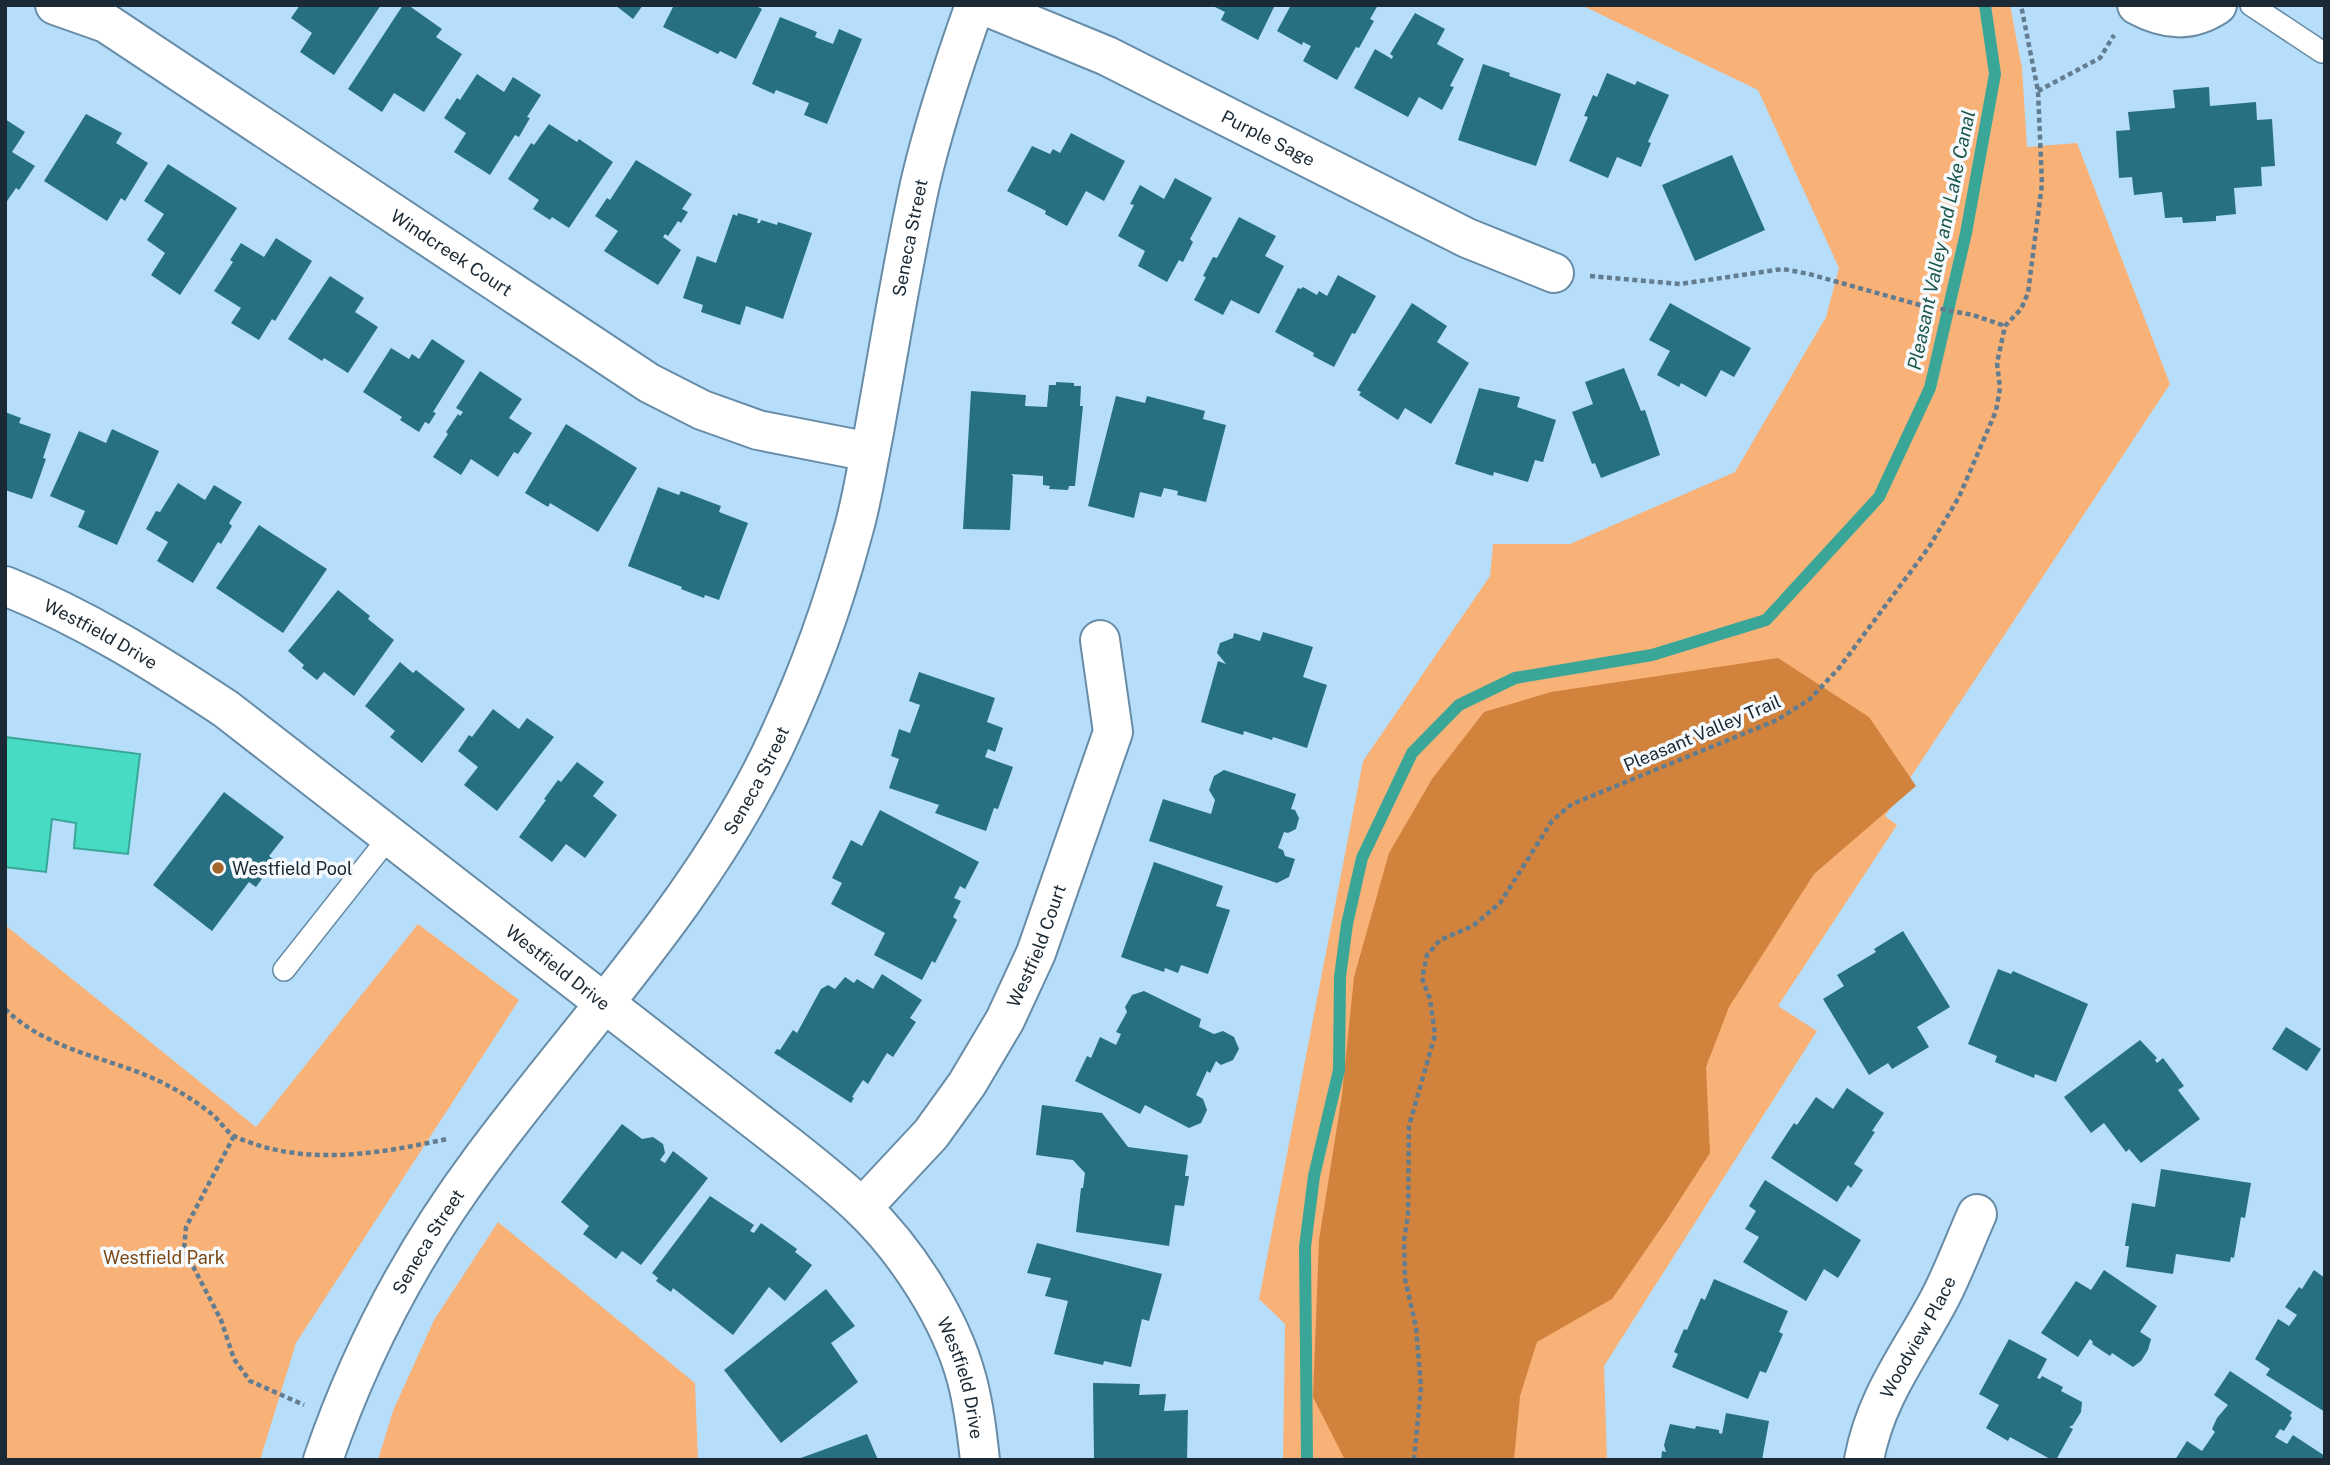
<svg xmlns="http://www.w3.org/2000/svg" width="2330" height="1465" font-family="'Public Sans',sans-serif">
  <rect width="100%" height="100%" fill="#b6defb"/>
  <!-- green -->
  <path fill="#f8b278" d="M1581,5H2010L2022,68L2027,147L2077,143L2170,384L1885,816L1897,825L1778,1006L1817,1031L1604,1366L1607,1460H1283L1285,1324L1259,1299L1363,761L1490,576L1493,544H1570L1735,472L1826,317L1839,268L1758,90Z
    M418,924L519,1000L296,1343L260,1460H5V925L256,1127Z
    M498,1222L695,1383L698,1460H378L393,1411L434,1320Z"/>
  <!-- forest -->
  <path fill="#d1833d" d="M1778,658L1869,717L1916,786L1814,874L1729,1007L1706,1067L1710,1153L1666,1221L1612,1299L1537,1342L1520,1396L1514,1460H1345L1313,1397L1319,1240L1342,1095L1354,977L1389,853L1432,779L1484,712L1551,692Z"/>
  <!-- water -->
  <path fill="#48dbc3" stroke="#3aa698" stroke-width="2" d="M5,737L140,754L128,854L74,848L76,823L52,819L46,872L5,867Z"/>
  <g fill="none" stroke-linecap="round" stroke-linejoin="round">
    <!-- stream -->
    <path stroke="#3aa698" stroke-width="12" d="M1307,1460L1305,1247L1314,1176L1339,1070L1340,977L1347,924L1362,858L1412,753L1459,705L1515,678L1652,655L1766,620L1879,497L1930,388L1966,233L1995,74L1985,5"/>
  </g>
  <!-- building -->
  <path fill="#277084" d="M300,5H381L334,75L300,52L312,33L291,18Z
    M403,5H408L442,29L436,37L462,54L424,112L394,93L382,112L348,89Z
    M615,5H643L633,19Z
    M674,5H754L762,9L736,59L720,51L718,54L663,27Z
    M1211,5H1275L1258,40L1221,20L1225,12Z
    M1291,5H1378L1370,19L1374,21L1359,48L1356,47L1337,80L1303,61L1311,46L1303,42L1302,45L1277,31Z
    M1415,13L1445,29L1437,44L1464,59L1450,86L1454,87L1442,110L1419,97L1408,117L1354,88L1375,49L1392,59L1393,56L1390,54Z
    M780,17L817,32L815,37L833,44L839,29L862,39L827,124L804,115L809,103L776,90L774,94L752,84Z
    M1483,64L1510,73L1509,76L1561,94L1536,166L1458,140Z
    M1607,73L1635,85L1637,81L1669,95L1648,142L1651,143L1641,167L1617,157L1608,178L1569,161L1588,117L1584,116L1593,95L1597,97Z
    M477,74L504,92L513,77L541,95L527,117L530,118L519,137L515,135L490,175L454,152L466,133L444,118L457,98L460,100Z
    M2209,87L2210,106L2256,102L2257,120L2272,119L2275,166L2261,167L2262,186L2234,188L2236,214L2216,216V221L2183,223L2182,217L2165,218L2162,192L2134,195L2132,177L2119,178L2116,131L2130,130L2128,112L2175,108L2173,90Z
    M86,114L122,133L116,143L148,163L125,201L121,198L107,221L44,181Z
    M5,119L25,132L12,152L35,166L19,190L16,188L5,204Z
    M549,124L577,142L579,139L613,162L569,228L552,217L550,220L533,209L539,200L508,179L531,143L534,145Z
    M1071,133L1125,161L1104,201L1086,191L1067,226L1045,214L1046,211L1007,191L1032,146L1050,154L1053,149L1060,153Z
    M1732,155L1765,230L1695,261L1662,185Z
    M636,160L692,194L682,209L688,212L681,223L678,221L668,236L665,234L663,237L681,250L658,285L604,251L618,231L595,216L607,198L610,200Z
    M168,164L237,208L180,295L151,275L165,253L147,240L164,214L144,201Z
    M1175,178L1212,198L1190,239L1193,242L1183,262L1179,260L1167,282L1138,266L1145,251L1118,236L1134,205L1130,204L1140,185L1164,199Z
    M738,213L758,219L757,223H760L761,220L777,225L778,222L812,233L783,319L746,306L740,325L701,312L703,305L683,298L697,256L716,263L733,214L737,216Z
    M1239,217L1276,236L1265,256L1284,266L1259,314L1231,300L1223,315L1194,300L1206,277L1203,276L1213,257L1217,258Z
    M276,238L312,261L275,321L272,319L259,340L231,323L241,308L214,291L233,262L230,260L241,243L264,257Z
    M1338,275L1376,296L1355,334L1352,333L1334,367L1313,356L1314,353L1275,332L1298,288L1301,289L1303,287L1317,295L1319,291L1327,296Z
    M330,276L364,298L355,312L378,327L348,373L324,358L322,361L288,339Z
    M1412,303L1447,326L1437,342L1469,363L1431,424L1405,408L1398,420L1359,395L1361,392L1357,390Z
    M1670,303L1751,348L1734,377L1721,370L1706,397L1681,383L1679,387L1657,375L1670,351L1649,340Z
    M432,339L465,361L433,412L436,413L429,424L425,422L419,432L400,420L402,417L363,392L391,348L409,359L412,354L419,359Z
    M1624,368L1641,411L1645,410L1660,455L1601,478L1595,463L1592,464L1572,412L1593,404L1585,382Z
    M480,371L522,399L509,418L532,433L518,454L514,452L498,477L471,459L461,475L433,457L448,434L446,432L458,414L460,416L463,412L456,408Z
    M1056,382L1074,383V386H1081L1080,406H1083L1075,486H1069L1068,490L1049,489L1050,486L1043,485V476L1011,474L1013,476L1010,530L963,529L971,391L1026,395L1025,406L1047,407L1049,385H1056Z
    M1479,388L1520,397L1517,407L1556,420L1543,462L1535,460L1528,482L1494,472L1493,476L1455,464Z
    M1116,396L1145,403L1147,396L1205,411L1203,419L1226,425L1206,502L1177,495L1178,491L1164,488L1161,497L1140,492L1134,518L1088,506Z
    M5,412L21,418L19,423L51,434L43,458L46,459L32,499L5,490Z
    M566,424L637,468L598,532L550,503L548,507L525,493Z
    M112,429L159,451L117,545L78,527L85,511L50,496L79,431L106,443Z
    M178,483L205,500L214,485L242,502L229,523L232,526L221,544L218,542L193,583L157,561L168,542L146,529L156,511L160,512Z
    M658,487L679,495L681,491L721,506L719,512L748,523L719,600L705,595L704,598L681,589L682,587L628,566Z
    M259,525L327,569L283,633L216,588Z
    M338,590L370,616L368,619L394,640L354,696L324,672L317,680L302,668L304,665L288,651Z
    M1263,632L1313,647L1303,677L1327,685L1307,748L1273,737L1272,740L1244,731L1243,735L1201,722L1218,661L1226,664L1217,653L1220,643L1233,638L1234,633L1260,641Z
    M400,662L413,673L416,670L465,709L422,763L390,737L395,731L365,706Z
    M919,672L995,698L987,722L1003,728L995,752L988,749L985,757L1013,767L998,809L994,808L986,831L935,813L939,805L889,788L899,759L891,756L899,729L910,733L920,705L909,701Z
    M493,709L519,729L527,718L554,737L497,811L464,785L478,767L458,751L469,735L472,737Z
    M577,762L604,782L593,796L617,815L585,858L566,844L552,862L519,837L546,800L544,799L558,780L561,782Z
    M1224,770L1296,794L1291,809L1295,810L1299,818L1296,829L1288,833L1284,832L1278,848L1283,850L1285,856L1295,859L1289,877L1277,883L1149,841L1163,799L1211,814L1215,800L1209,790L1214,776Z
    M224,792L284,837L269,856L275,861L256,887L249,882L212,931L153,885Z
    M880,810L979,862L965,889L960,886L954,898L961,901L953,917L957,920L935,963L932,961L922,980L874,955L885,933L831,904L842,883L832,878L851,840L862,846Z
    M1154,862L1223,886L1216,906L1230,910L1208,974L1181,965L1178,973L1165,968L1164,972L1121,957Z
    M1903,931L1950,1007L1917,1027L1929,1047L1892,1069L1888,1063L1869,1075L1823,999L1844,986L1837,975L1876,952L1874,949Z
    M1998,969L2011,974L2013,971L2088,1004L2056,1082L2035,1074L2034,1078L1995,1062L1997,1056L1968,1044Z
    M882,974L922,1000L910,1018L916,1022L893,1057L887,1053L868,1084L863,1080L852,1097L854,1098L851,1103L774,1053L777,1049L780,1050L793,1030L797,1033L821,989L828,985L835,989L845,977L854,983L857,979L873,989Z
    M1144,991L1201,1019L1199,1027L1214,1034L1223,1031L1234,1037L1239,1049L1233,1060L1221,1065L1216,1061L1210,1073L1207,1071L1196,1095L1203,1099L1207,1110L1201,1123L1189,1128L1145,1105L1140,1114L1075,1081L1087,1056L1091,1058L1100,1037L1116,1045L1121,1034L1116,1032L1127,1012L1125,1007L1132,995Z
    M2286,1027L2321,1049L2307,1071L2272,1049Z
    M2140,1040L2157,1058L2155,1060L2157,1063L2163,1058L2184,1086L2178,1090L2200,1119L2141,1163L2129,1149L2126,1152L2104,1123L2091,1133L2064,1097Z
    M1847,1088L1884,1113L1872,1131L1875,1132L1854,1164L1863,1170L1851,1188L1848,1185L1837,1202L1771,1158L1794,1123L1797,1125L1816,1097L1833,1109Z
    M1042,1105L1102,1113L1128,1147L1188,1155L1185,1176H1189L1184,1206L1175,1205L1169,1246L1076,1232L1081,1188H1083L1085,1173L1073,1160L1036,1155Z
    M622,1124L642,1139L653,1137L663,1144L665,1153L660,1160L665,1163L673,1151L708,1178L641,1265L622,1251L616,1259L583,1234L589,1226L561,1202Z
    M2161,1169L2251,1183L2245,1218L2241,1217L2234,1258L2231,1257L2230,1262L2176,1254L2173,1274L2126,1267L2129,1246H2125L2132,1203L2155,1207Z
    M1765,1180L1861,1240L1838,1278L1824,1269L1806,1301L1743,1262L1759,1237L1745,1229L1756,1211L1749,1206Z
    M710,1196L754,1225L750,1231L754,1233L761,1223L797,1249L795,1252L812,1265L785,1301L769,1287L733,1335L673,1288L671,1292L656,1281L658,1278L652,1273Z
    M1037,1243L1162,1274L1149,1321L1142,1319L1131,1367L1104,1361L1103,1365L1054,1354L1068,1301L1045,1296L1051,1278L1027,1273Z
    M2104,1270L2157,1306L2140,1332L2151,1339L2148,1350L2141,1361L2133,1367L2112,1353L2110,1356L2092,1344L2093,1342L2090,1339L2078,1357L2041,1333L2076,1281L2091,1290Z
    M2314,1270L2325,1278V1412L2266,1375L2270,1369L2255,1359L2278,1319L2289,1326L2297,1315L2285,1307L2299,1287L2302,1289Z
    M1714,1279L1788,1311L1779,1332L1783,1334L1766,1373L1760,1371L1748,1399L1672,1367L1678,1354L1674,1352L1684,1329L1687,1330L1701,1298L1705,1300Z
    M826,1289L855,1326L831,1343L858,1382L781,1443L724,1370Z
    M2009,1339L2047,1359L2037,1378L2040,1379L2042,1376L2063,1387L2061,1391L2082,1402L2081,1412L2073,1425L2069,1427L2073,1429L2056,1460H2052L2010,1437L2008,1441L1986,1428L1999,1405L1979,1394Z
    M2230,1371L2292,1412L2290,1416L2292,1418L2284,1431L2280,1429L2275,1437L2287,1444L2293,1435L2325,1456V1460H2175L2187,1441L2202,1451L2215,1432L2212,1429L2217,1418L2228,1405L2214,1395Z
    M1093,1383L1140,1384L1139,1395L1166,1394L1164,1411L1188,1410L1187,1460L1094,1459Z
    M1726,1413L1769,1421L1762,1460H1661L1662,1451L1666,1452L1664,1445L1670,1424L1695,1429L1696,1426L1719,1430V1433L1722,1434Z
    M867,1434L878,1460H798V1459Z"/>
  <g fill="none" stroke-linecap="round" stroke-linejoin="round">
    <!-- lane casing -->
    <g stroke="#678ca7" stroke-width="24">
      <path id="lane" d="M2251,5L2322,52
        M284,970L390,836"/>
    </g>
    <!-- street casing -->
    <g stroke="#678ca7" stroke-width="42">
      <g id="street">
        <path id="s1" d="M55,5L106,23L649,383L702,410L758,430L870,452"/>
        <path id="s2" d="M983,5L1107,56L1467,238L1554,273"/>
        <path d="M2137,5C2165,20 2190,23 2217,5"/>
        <path id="s3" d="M5,586C85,618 155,662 226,709L791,1148C815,1167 839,1186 861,1207C906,1250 951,1319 967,1380C974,1406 977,1433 980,1460"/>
        <path id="s4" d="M862,1208L931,1134L967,1084L1005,1020L1036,953L1113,732L1100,640"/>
        <path id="s5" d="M323,1460C360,1352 414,1250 482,1159C583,1023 705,897 777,741C808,675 833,606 852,535C862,502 867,466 874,432C889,349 902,266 920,184C934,123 954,64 975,5"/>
        <path id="s6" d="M1864,1460C1876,1394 1913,1351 1942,1294C1955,1268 1965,1241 1977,1214"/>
      </g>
    </g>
    <!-- path -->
    <path stroke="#627c90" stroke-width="4.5" stroke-dasharray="5 3.5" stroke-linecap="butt" d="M2038,91L2100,58L2114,35
      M1590,276L1680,284L1783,269L1809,274L1920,305L1973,315L2005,326
      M5,1009C50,1052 106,1056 159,1081C178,1090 197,1102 213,1115C221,1122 227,1133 236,1137C304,1167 377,1154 447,1139
      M234,1136L186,1227L184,1249L221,1320L234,1359L250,1381L304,1405
      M1414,1460L1421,1387L1416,1327L1405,1279L1404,1241L1408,1215L1409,1126L1435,1035L1430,999L1422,978L1427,955L1440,940L1473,926L1500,903L1552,821L1572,804L1777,720L1810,699L1839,668L1929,547L1959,497L1996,411L2000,388L1997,363L2005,326L2021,309L2028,293L2042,184L2038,91L2021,5"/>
    <!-- lane -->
    <use href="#lane" stroke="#fff" stroke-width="21"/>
    <!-- street -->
    <use href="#street" stroke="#fff" stroke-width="38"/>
  </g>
  <!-- markers -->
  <circle fill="#a3652c" stroke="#f6fafd" stroke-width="2.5" cx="218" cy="868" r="7"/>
  <g text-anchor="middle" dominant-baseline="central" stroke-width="7" stroke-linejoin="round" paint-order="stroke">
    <!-- street labels -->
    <g font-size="18" fill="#1a2934" stroke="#f6fafd">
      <text stroke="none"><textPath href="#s2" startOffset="315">Purple Sage</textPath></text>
      <text stroke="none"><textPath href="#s5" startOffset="1377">Seneca Street</textPath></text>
      <text stroke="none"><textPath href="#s1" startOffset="469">Windcreek Court</textPath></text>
      <text stroke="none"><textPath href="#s3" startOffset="107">Westfield Drive</textPath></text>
      <text transform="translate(1702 733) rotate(-23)">Pleasant Valley Trail</text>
      <text stroke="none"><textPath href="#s5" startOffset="810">Seneca Street</textPath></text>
      <text stroke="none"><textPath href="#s4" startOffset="318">Westfield Court</textPath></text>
      <text stroke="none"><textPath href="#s3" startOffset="674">Westfield Drive</textPath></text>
      <text stroke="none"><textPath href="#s5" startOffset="243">Seneca Street</textPath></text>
      <text stroke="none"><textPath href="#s6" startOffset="135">Woodview Place</textPath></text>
      <text stroke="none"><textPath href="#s3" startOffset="1262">Westfield Drive</textPath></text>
    </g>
    <!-- poi labels -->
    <g font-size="18" fill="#1a2934" stroke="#f6fafd" text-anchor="start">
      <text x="232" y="868">Westfield Pool</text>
    </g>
    <!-- park labels -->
    <g font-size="18" fill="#7c4816" stroke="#f6fafd">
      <text x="164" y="1257">Westfield Park</text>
    </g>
    <!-- water labels -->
    <g font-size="19" font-style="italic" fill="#1b564c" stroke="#f6fafd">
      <text transform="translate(1941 240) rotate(-78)">Pleasant Valley and Lake Canal</text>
    </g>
  </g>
  <!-- border -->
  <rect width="2330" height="1465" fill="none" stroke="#1a2934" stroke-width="14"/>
</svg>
